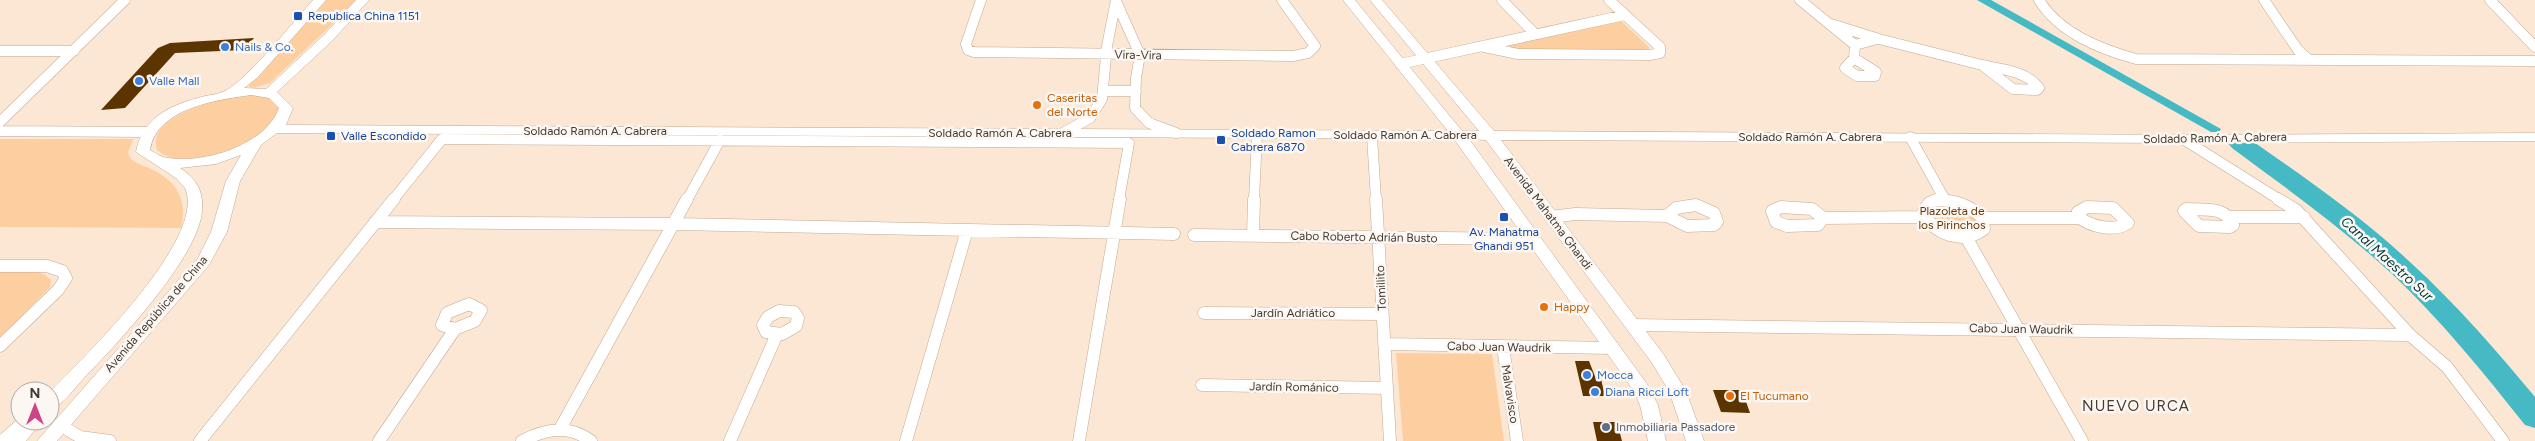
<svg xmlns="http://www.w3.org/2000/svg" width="2535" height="441" font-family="Figtree,sans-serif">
  <rect width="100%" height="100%" fill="#fbe7d3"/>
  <!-- green -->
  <path fill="#fdcfa0" d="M325,0H358L270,83L254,88L249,87V83Z
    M1621,21L1650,48L1641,51L1513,50L1508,44Z
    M239,95H265L282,103L267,134C238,147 186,175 157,150C146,116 217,100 239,95Z
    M0,139H133C131,148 125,151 131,159C137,164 142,165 149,168C176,180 188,199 181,228L0,227Z
    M1936,200L1981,215L1976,236L1937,229L1925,206Z
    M0,270C17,271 39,266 51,280L50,287L0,338Z
    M1396,353L1492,354L1504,441H1403Z"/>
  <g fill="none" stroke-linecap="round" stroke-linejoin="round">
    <!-- canal -->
    <path fill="#45b9c4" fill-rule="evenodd" d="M1977,0H1991L2221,129L2219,132H2211Z"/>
    <!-- river -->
    <path fill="#45b9c4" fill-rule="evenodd" d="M2240,136L2248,138C2304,177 2361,216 2411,263C2456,304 2496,350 2535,397V428L2525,425C2483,372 2440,319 2391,273C2341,227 2286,188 2232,148L2228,143L2232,138Z"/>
  </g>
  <!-- building -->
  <path fill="#5b3400" d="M254,38L244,50L175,53L125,108L101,110L158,48L170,43Z
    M1575,361H1589L1596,379H1601L1605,396H1583Z
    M1713,390H1742L1750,413L1721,412Z
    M1593,422H1617L1622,441H1597Z"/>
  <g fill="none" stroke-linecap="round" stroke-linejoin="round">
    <!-- minor-far1 casing -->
    <g stroke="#c3aa93" stroke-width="11">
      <path id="minor-far1" d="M981,0L966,44L968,50L974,52L1293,56L1308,53L1315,46L1282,0
        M1502,0L1535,34
        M1800,0L1855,45
        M2039,0C2059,33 2100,49 2136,59L2535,61
        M2264,0L2298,50L2308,59
        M2490,0L2535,47
        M1116,1L1140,55L1136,78L1135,108L1149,123L1176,133
        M1831,24L1879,39L1982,65
        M1484,47L1518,54L1650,55L1660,53V47L1609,0
        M0,51H74
        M1854,58L1876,72L1875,76H1857L1845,68Z
        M1854,58L1855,45L1877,39
        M1400,64L1625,15
        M1982,65C2001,69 2027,71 2039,88L2037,90L2013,89Z
        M1105,91H1136
        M0,122L125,0
        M0,131L148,132
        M1061,134L1090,118L1102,99L1107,46L1116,0
        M1372,136L1376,200
        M1910,137L1945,200
        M2183,139L2280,200
        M393,200L442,139L1129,143L1119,200
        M687,200L720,140
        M1254,200L1257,135
        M1939,200H1943"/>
    </g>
    <!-- minor casing -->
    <g stroke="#c3aa93" stroke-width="13">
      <path id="minor" d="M1376,199L1390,441
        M2278,199L2296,210L2410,335L2447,367L2503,441
        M1936,200C1955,200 1969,205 1983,218L1984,229C1963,245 1934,235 1923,212L1929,203Z
        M1696,205L1714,213L1717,222L1714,225L1687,226L1667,216L1676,208Z
        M1781,207L1812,209L1823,218L1818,225L1787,226L1776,222L1772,211Z
        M2087,207L2113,208L2128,223C2115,232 2092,227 2080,218L2078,212Z
        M2186,209C2204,210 2226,206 2233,225L2230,227L2199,226L2184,211Z
        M1551,217L1575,214L1667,216
        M2230,217H2304
        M1823,218L1924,217
        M1983,218H2080
        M375,222L674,224L1174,234
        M1194,235L1533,239
        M1253,236L1254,199
        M1966,237L2082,441
        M0,266H47L62,271L66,278L58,290L0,346
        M469,304L481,310L475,321L455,329L442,325L447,313Z
        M779,311L794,312L798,318L796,326L782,334L766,332L763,325L768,317Z
        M1204,313L1382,314
        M1632,325L2410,335
        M1384,344L1613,348
        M1503,347L1517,441
        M1202,385L1387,388
        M60,425L80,437L110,441
        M560,429L687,199
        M2,441L25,421
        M200,441L394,199
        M379,441L455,329
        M522,441C545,429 569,424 591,441
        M730,441L777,334
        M906,441L967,230
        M1079,441L1120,199"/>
    </g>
    <!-- secondary casing -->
    <g stroke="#c3aa93" stroke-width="1">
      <path id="secondary" d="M313,0H326L257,78L244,88L266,89L325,34L356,0H369L333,40L277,92L293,108L286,125L1448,131L1343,0H1355L1462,131H1479L1370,0H1382L1494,131L2183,135L2535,133V141L2183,143L1501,140L1664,355L1686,391L1704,441H1686L1669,391L1652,363L1486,140L1469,139L1647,384L1658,405L1666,441H1648L1640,405L1634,391L1454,139L277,133L261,145L240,181L227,232L209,265L57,441H37L198,258L211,232L226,181L241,155L216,164L180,168C197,179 204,192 202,212C197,259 116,345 83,379C74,389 63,405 50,409V392C83,358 208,238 185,188L176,178L136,152C142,119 168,106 198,98C206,95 217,95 225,91C249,78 293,22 313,0ZM251,95L269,98L279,108C266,145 204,164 168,158C162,158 156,153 150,150C157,108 216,100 251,95Z
        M23,421H42L26,441H6Z"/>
    </g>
    <!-- minor-far1 -->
    <use href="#minor-far1" stroke="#fff" stroke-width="10"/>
    <!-- minor -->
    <use href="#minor" stroke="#fff" stroke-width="12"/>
    <!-- secondary -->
    <use href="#secondary" fill="#fff" fill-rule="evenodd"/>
  </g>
  <!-- markers -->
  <g fill="#1a4fb4" stroke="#fcf7f2" stroke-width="2">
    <rect x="293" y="11" width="10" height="10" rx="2.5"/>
    <rect x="326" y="131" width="10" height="10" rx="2.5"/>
    <rect x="1216" y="135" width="10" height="10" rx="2.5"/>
    <rect x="1499" y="212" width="10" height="10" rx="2.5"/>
  </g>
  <g fill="#3f7fe0" stroke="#fcf7f2" stroke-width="2">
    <circle cx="225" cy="47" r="5"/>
    <circle cx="139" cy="81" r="5"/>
    <circle cx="1587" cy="375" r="5"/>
    <circle cx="1595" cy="392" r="5"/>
  </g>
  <g fill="#e8710a" stroke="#fcf7f2" stroke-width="2">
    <circle cx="1037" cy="105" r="5"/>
    <circle cx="1544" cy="307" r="5"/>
    <circle cx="1730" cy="396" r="5"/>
  </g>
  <circle fill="#5c6f8a" stroke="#fcf7f2" stroke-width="2" cx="1606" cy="427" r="5"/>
  <g text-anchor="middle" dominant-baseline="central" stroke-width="5" stroke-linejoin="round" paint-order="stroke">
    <!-- transit labels -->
    <g font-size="12" fill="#164399" stroke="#fcf7f2" text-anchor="start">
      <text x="308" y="16">Republica China 1151</text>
      <text x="1231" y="133">Soldado Ramon<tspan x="1231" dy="14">Cabrera 6870</tspan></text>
      <text x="341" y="136">Valle Escondido</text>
      <text x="1504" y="232" text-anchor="middle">Av. Mahatma<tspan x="1504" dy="14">Ghandi 951</tspan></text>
    </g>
    <!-- shop labels -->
    <g font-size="12" fill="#366cbe" stroke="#fcf7f2" text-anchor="start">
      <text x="235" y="47">Nails &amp; Co.</text>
      <text x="149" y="81">Valle Mall</text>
      <text x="1597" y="375">Mocca</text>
      <text x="1605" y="392">Diana Ricci Loft</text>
    </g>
    <!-- street labels -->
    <g font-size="12" fill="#443a30" stroke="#fcf7f2">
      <text transform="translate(1138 55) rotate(1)">Vira-Vira</text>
      <text x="595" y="131">Soldado Ramón A. Cabrera</text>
      <text x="1000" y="133">Soldado Ramón A. Cabrera</text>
      <text x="1405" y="135">Soldado Ramón A. Cabrera</text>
      <text x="1810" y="137">Soldado Ramón A. Cabrera</text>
      <text transform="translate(2215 138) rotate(-1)">Soldado Ramón A. Cabrera</text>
      <text transform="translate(1548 213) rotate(53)">Avenida Mahatma Ghandi</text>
      <text transform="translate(1364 237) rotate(1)">Cabo Roberto Adrián Busto</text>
      <text transform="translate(1381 288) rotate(-93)">Tomillito</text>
      <text x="1293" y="313">Jardín Adriático</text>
      <text transform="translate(156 314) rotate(-49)">Avenida República de China</text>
      <text transform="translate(2021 329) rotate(1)">Cabo Juan Waudrik</text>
      <text transform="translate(1499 347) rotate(1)">Cabo Juan Waudrik</text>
      <text transform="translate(1294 387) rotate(1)">Jardín Románico</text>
      <text transform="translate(1510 394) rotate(81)">Malvavisco</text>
    </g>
    <!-- food labels -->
    <g font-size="12" fill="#c56008" stroke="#fcf7f2" text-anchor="start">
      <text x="1047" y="98">Caseritas<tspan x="1047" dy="14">del Norte</tspan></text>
      <text x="1554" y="307">Happy</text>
      <text x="1740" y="396">El Tucumano</text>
    </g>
    <!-- park labels -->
    <g font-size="12" fill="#613b0b" stroke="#fcf7f2">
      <text x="1952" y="211">Plazoleta de<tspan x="1952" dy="14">los Pirinchos</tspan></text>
    </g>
    <!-- service labels -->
    <g font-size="12" fill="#4e5e75" stroke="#fcf7f2" text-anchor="start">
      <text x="1616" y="427">Inmobiliaria Passadore</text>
    </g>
    <!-- water labels -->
    <g font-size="14" font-style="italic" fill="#00393d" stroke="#fcf7f2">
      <text transform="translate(2387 259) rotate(42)">Canal Maestro Sur</text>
    </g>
    <!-- quarter labels -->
    <g font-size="15" letter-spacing="1" fill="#443a30" stroke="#fcf7f2">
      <text x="2136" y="406">NUEVO URCA</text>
    </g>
  </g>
  <!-- north arrow -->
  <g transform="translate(35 406)"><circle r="24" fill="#fcf7f2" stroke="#b2aba4"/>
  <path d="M0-4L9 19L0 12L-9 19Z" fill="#cc4687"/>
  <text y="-8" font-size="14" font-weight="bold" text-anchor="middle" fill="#443a30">N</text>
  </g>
</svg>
